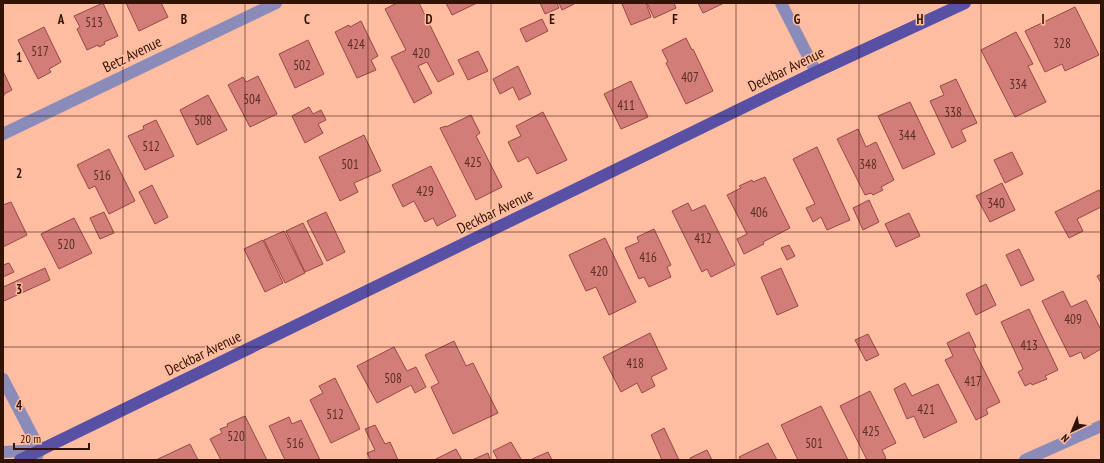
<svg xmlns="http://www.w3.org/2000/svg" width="1104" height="463" font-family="'PT Sans Narrow',sans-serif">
  <rect width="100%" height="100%" fill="#febca0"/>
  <!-- building -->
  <path fill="#d27d78" stroke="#974844" d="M103,3L118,36L104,42L105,44L99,47L98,45L87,50L77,29L80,27L74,16Z
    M126,3H161L168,17L139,31Z
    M397,3H419L454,74L438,82L427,62L418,66L432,93L414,103L391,57L406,50L385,9Z
    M446,3H477L452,15Z
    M540,3H557L559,8L545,14Z
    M559,3H573L574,4L562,10Z
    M626,3H646L651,17L631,25L622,4Z
    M647,3H674L676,8L654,18Z
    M698,3H724L703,13Z
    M1075,7L1099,55L1065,71L1062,64L1045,72L1025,31Z
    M542,19L548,31L526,42L520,29Z
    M361,21L378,56L371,60L376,70L357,78L335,32L349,25L350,27Z
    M44,27L61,62L49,69L51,72L38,79L18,40Z
    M1016,32L1033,64L1028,66L1046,102L1015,117L981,50Z
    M686,38L692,50L693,49L713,91L686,104L666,63L668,62L662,50Z
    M308,40L324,74L295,88L279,54Z
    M478,51L488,71L468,80L458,60Z
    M518,66L531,94L519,100L513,87L500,94L493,79Z
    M3,71L12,90L4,94V96H3Z
    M258,76L277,114L250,127L228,85L243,77L246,82Z
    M956,79L977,123L961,130L966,141L952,148L930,101L944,95L940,86Z
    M631,81L648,117L621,129L604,94Z
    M208,95L227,130L197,145L180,110Z
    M910,102L935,154L903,169L878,116Z
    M309,107L313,114L321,110L326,120L318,124L323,133L305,143L292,116Z
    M543,112L567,160L537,174L528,157L518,162L508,142L521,136L516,126Z
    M471,115L480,133L476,136L502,187L476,200L440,128L446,126V127Z
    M156,120L174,156L145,170L128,136L144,129L143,126Z
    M858,129L866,147L876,142L894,180L881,187L883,190L873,195L871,193L865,195L837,139Z
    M364,135L381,171L354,183L358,192L340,201L319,157Z
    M817,147L850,220L827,230L821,217L813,222L806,208L815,204L793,159Z
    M109,149L135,201L109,214L95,186L89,189L77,165Z
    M1012,152L1023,174L1005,183L994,160Z
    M431,166L456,216L437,226L433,218L425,222L414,201L403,207L392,185Z
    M765,177L790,228L763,242L764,244L744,254L737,239L747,234L727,195L741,188L739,186L752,180L753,182Z
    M1002,183L1015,210L990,222L976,196Z
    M152,185L168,217L155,224L139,192Z
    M1099,190L1101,194V207L1077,219L1083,231L1069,238L1055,212Z
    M869,200L879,222L863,230L853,208Z
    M11,202L27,235L3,247V205Z
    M688,203L692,211L705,205L735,265L711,277L707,269L702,272L672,211Z
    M104,212L114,233L100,239L90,218Z
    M326,212L345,252L327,261L307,221Z
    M909,213L920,236L896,247L885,224Z
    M74,218L92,253L59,269L41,234Z
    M303,223L323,264L305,272L286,231Z
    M654,229L671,265L667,267L671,277L649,287L644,277L639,279L625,248L639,242L637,237Z
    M284,231L305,273L285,283L264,240Z
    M605,238L636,302L609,315L596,287L586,291L569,255Z
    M263,240L283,283L265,292L244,249Z
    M789,245L795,256L787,260L781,248Z
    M1019,249L1034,280L1021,286L1006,255Z
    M9,263L14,272L3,277V265Z
    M45,268L50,280L4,301L3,298V287Z
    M781,268L798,306L777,315L761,277Z
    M1101,274V283L1097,276Z
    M986,284L996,305L976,315L966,294Z
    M1063,291L1071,307L1086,300L1101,330V349L1084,359L1081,352L1070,357L1042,301Z
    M1029,309L1058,370L1045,376L1047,379L1032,385L1031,383L1025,386L1018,372L1023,369L1001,322Z
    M969,332L976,347L973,348L1000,402L986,409L988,414L976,420L945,360L953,356L947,343Z
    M650,333L667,369L651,377L655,386L642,393L637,383L621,392L603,357Z
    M868,334L879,355L866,361L855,340Z
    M454,341L466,366L473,363L498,413L453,434L431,387L439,383L425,355Z
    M394,347L407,371L416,367L426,387L415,393L411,385L377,403L357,366Z
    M335,378L360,429L331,443L310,400L323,393L319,386Z
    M905,383L912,396L938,384L957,422L924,438L914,416L907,419L894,389Z
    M870,391L896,443L882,450L886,458L882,460H867L840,406Z
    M821,406L848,460H798L781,425Z
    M245,416L267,460H221L210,439L222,433L220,429L228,426L227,424Z
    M289,417L292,424L301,420L320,460H285L269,426Z
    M375,425L385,444L390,442L398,460H371L367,453L375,450L365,429Z
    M664,428L679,460H662L651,435Z
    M511,442L521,459L518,460H498L493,451Z
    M768,443L777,460H741L739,457Z
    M190,444L198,460H156Z
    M456,449L462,460H434Z
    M707,450L712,460H691L690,458Z
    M548,452L552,460H533L532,459Z
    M488,453L490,460H472Z"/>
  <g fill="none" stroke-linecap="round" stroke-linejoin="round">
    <!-- minor -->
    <path stroke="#8b8bba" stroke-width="12" d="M781,3L816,72
      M3,134L276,3
      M3,379L40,450
      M3,452L40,450L35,460
      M1025,460L1101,426"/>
    <!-- major -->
    <path stroke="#5750a5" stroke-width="12" d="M20,460L816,72L965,3"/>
  </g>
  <!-- grid -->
  <path fill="none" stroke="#321406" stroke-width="1" stroke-opacity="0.55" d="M123,3V460M245,3V460M368,3V460M491,3V460M613,3V460M736,3V460M859,3V460M981,3V460M3,116H1101M3,232H1101M3,347H1101"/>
  <g text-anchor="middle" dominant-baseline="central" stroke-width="3" stroke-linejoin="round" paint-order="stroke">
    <!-- number labels -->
    <g font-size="13" fill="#5a2e22">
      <text x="94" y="22">513</text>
      <text x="1062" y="43">328</text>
      <text x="356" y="44">424</text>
      <text x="40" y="51">517</text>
      <text x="421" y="53">420</text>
      <text x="302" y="65">502</text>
      <text x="690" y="77">407</text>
      <text x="1018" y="84">334</text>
      <text x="252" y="99">504</text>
      <text x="626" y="105">411</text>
      <text x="953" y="112">338</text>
      <text x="203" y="120">508</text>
      <text x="907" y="135">344</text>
      <text x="151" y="146">512</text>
      <text x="473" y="162">425</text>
      <text x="350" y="164">501</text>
      <text x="868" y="164">348</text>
      <text x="102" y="175">516</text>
      <text x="425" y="191">429</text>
      <text x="996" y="203">340</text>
      <text x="759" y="212">406</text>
      <text x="703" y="238">412</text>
      <text x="66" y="244">520</text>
      <text x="648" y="257">416</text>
      <text x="599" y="271">420</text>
      <text x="1073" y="319">409</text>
      <text x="1029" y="345">413</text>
      <text x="635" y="363">418</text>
      <text x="393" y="378">508</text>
      <text x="973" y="381">417</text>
      <text x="926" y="409">421</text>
      <text x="335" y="414">512</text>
      <text x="871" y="431">425</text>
      <text x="236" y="436">520</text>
      <text x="295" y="443">516</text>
      <text x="814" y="443">501</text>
    </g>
    <!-- street labels -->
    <g font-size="15" fill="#321406" stroke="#febca0">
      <text transform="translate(132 54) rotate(-26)">Betz Avenue</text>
      <text transform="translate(786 69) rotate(-26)">Deckbar Avenue</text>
      <text transform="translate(495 211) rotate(-26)">Deckbar Avenue</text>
      <text transform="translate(203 353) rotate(-26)">Deckbar Avenue</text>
    </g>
  </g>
  <g font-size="13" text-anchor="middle" font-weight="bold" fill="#321406" stroke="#febca0" stroke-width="3" stroke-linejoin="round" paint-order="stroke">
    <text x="61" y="24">A</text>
    <text x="184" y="24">B</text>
    <text x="307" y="24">C</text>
    <text x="429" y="24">D</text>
    <text x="552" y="24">E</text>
    <text x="675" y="24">F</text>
    <text x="797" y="24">G</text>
    <text x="920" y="24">H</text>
    <text x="1043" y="24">I</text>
    <text x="19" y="62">1</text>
    <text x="19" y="178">2</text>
    <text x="19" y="294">3</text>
    <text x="19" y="410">4</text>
  </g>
  <!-- border -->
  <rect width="1104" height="463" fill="none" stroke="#321406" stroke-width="8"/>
  <!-- north arrow -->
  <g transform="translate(1072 431) rotate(224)" stroke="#febca0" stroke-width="3" paint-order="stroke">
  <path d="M0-3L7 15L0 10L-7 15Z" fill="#321406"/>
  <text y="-6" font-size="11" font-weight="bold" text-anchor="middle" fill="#321406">N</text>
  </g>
  <!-- scale -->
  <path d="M14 443v6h75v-6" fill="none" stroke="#321406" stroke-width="2"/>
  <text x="20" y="443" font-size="12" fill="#321406" stroke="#febca0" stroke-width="3" paint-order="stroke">20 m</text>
</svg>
